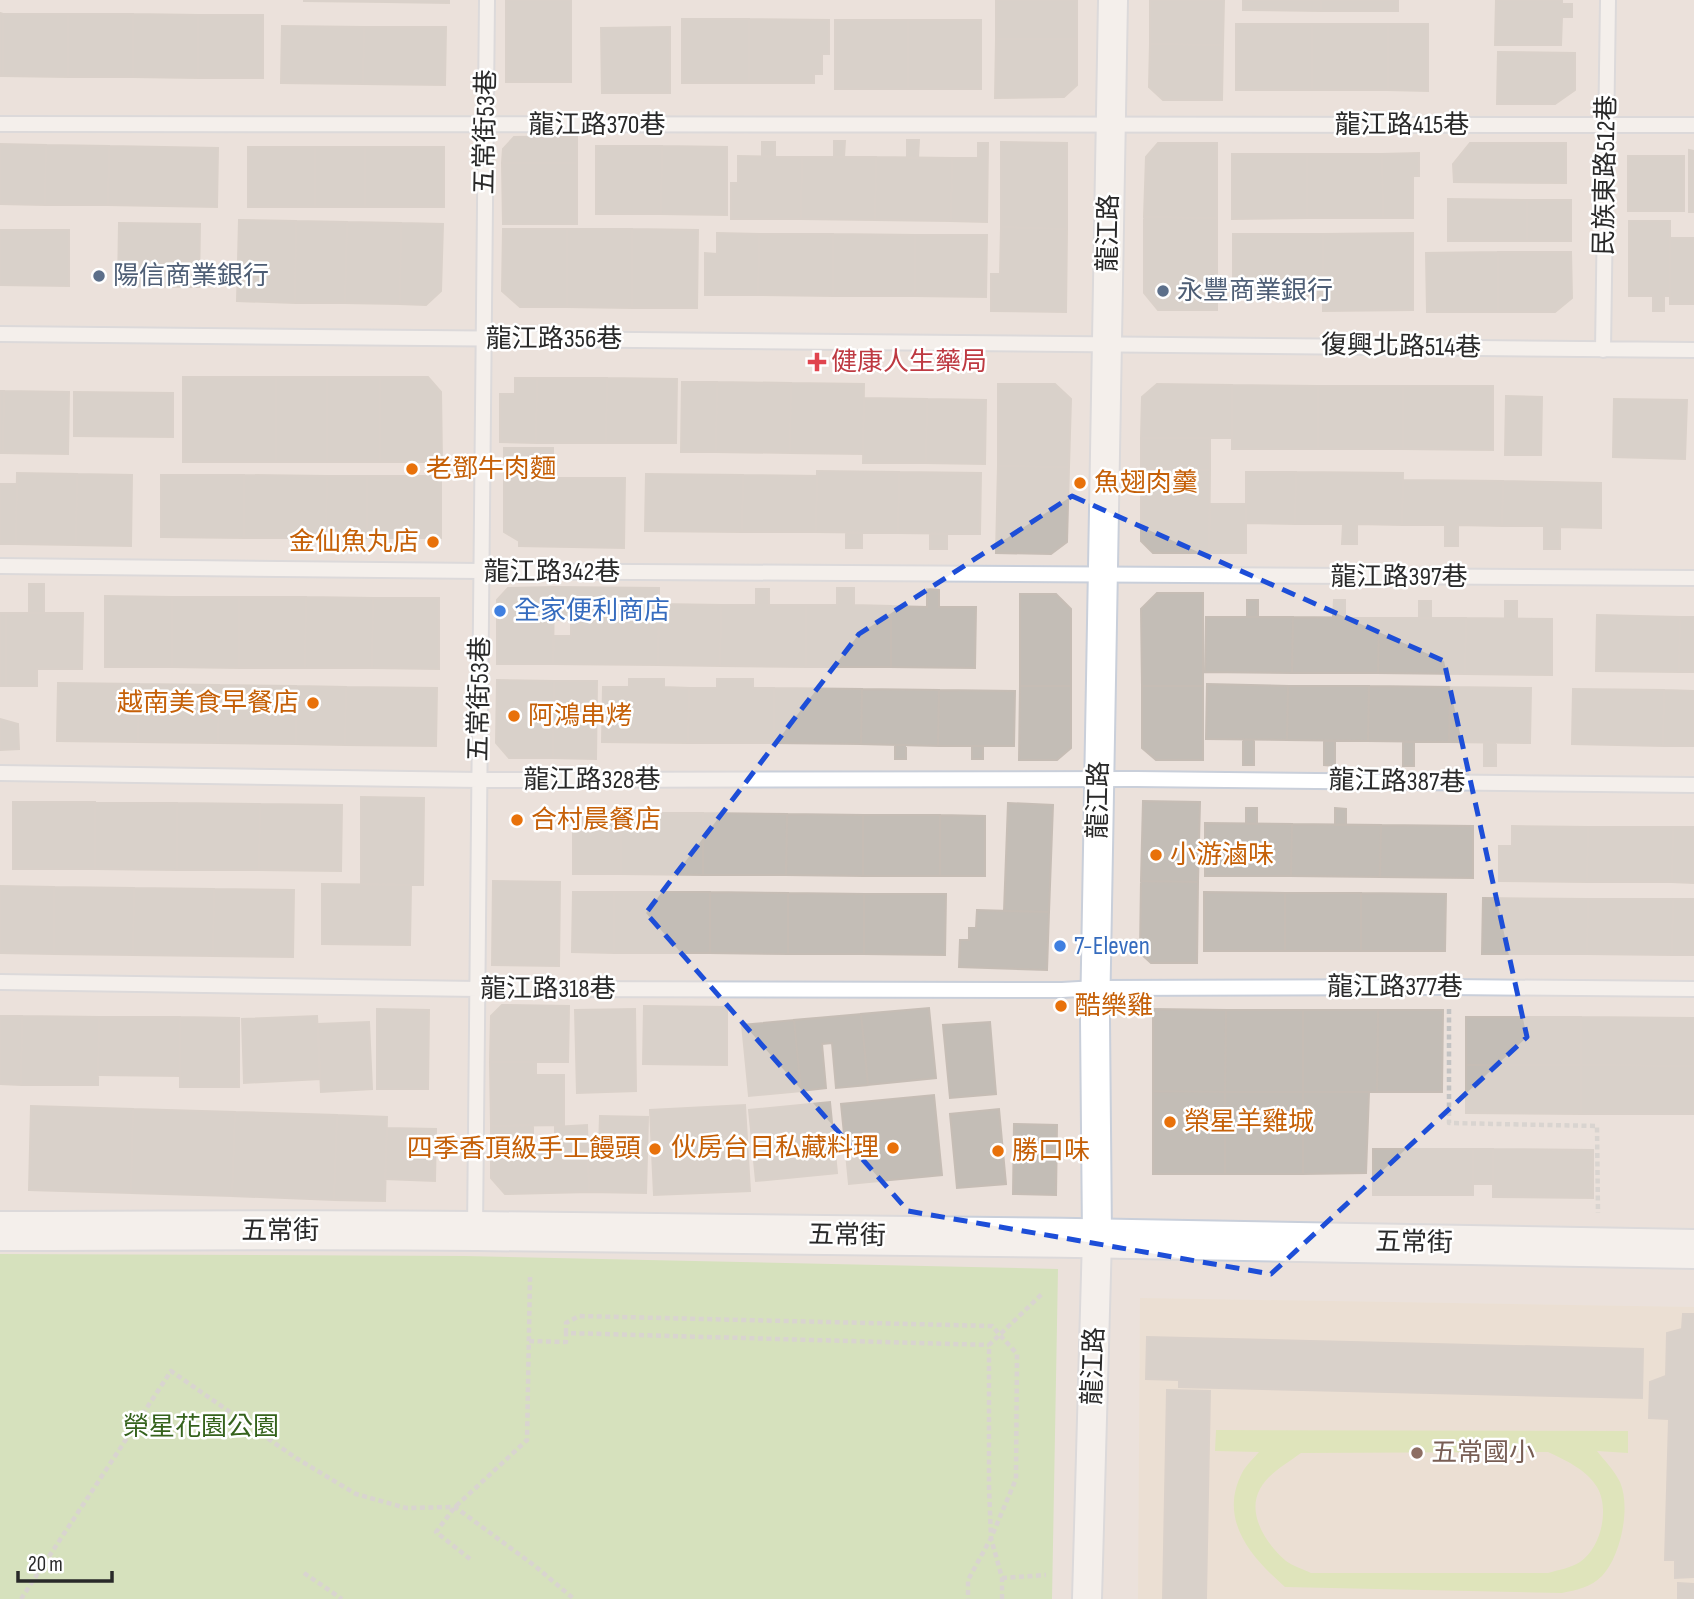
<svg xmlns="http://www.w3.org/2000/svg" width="1694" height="1599" font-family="'Sofia Sans Condensed','Noto Sans TC',sans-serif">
  <rect width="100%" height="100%" fill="#ebe1db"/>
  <!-- education -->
  <path fill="#ecdcca" d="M1140,1298L1694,1307V1599H1138Z"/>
  <!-- green -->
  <path fill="#bce099" d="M0,1254L464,1256L1058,1269L1052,1599H0Z"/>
  <!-- pitch -->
  <path fill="#d0e795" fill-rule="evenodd" d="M1216,1430L1628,1431V1453L1597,1451C1605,1461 1614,1470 1620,1482C1631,1507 1621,1556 1602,1576C1591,1587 1577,1590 1562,1593L1285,1587C1251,1557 1218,1520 1242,1473C1246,1465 1254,1458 1259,1452L1215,1451ZM1548,1452C1565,1460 1587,1470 1597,1487C1610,1509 1601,1548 1580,1562C1571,1568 1558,1570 1548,1573H1311C1303,1569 1293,1566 1286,1561C1267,1545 1246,1514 1260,1489C1269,1473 1286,1464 1301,1453Z"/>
  <!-- building -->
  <path fill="#c3bdb6" stroke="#c6bdb5" stroke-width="2" d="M304,0H386V2L304,1Z
    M386,0H449V3L386,2Z
    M506,0H571V82H506Z
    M996,0H1077V39H996Z
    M1150,0H1224L1223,45L1150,44Z
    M1243,0H1321V11L1243,10Z
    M1321,0H1398V11H1321Z
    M1496,0H1562V4H1572V17H1562L1561,45H1495Z
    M0,13L3,14V76H0Z
    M3,14H68V77L3,76Z
    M68,14H133V77H68Z
    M133,14L198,15V78L133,77Z
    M198,15H263V78H198Z
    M682,19H749V83H682Z
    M749,19L829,20V54H822V74H814V83H749Z
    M835,20H908V89H835Z
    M908,20H981V89H908Z
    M1236,24H1312V90H1236Z
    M1312,24H1388V90H1312Z
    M1388,24H1428V91L1388,90Z
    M282,26L364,27L363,84L281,83Z
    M364,27H446L445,85L363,84Z
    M670,27V93H602L601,28Z
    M996,39H1077V85L1064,97L995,98Z
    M1150,44L1223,45L1222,100H1163L1149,87Z
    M1498,52L1575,53V90L1555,104H1497Z
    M577,136V163H502L503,149L514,137Z
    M907,140H919L918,158H907Z
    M834,141H845L844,157H834Z
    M762,142H775V156H762Z
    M1001,142L1067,143V229L1001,227Z
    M978,143H988L987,222L951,221L952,158H978Z
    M1158,143H1217V218L1144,217L1146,157Z
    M1470,143H1566V183L1454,182L1453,164Z
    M0,144L46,145L45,205L0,204Z
    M46,145L109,146L108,205H45Z
    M109,146L218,148L217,207L108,205Z
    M596,146H662L661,214H596Z
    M662,146L727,147V215L661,214Z
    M248,147H315V207H248Z
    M315,147H365V207H315Z
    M365,147H444V207H365Z
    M1689,150L1694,151V212H1689Z
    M1419,153V176H1413V218H1383L1382,154Z
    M1232,154H1307V218L1232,219Z
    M1307,154H1382L1383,218H1307Z
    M738,156L802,157L801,219H731V183H738Z
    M1628,156H1684V211H1628Z
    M802,157H876L875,220L801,219Z
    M876,157L952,158L951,221L875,220Z
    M502,163H577V224H503Z
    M1448,199L1527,200V241H1448Z
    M1527,200H1571V241H1527Z
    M1144,217L1217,218V310H1158L1144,293Z
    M239,220L296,221L295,303L237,301Z
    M296,221L347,222L345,303H295Z
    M1629,221H1670V295L1664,296V311H1653V296H1629Z
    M347,222L401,223L400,304L345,303Z
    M119,223L200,224L199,287L118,286Z
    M401,223L443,224L441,291L426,305L400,304Z
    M1001,227L1067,229L1066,312L991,311V274H1000Z
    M503,229H567V307H520L502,291Z
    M567,229H632V308L567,307Z
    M632,229L698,230L697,308H632Z
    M0,230H69V286L0,285Z
    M717,233L759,234L758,295H705V253L717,254Z
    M1413,233V310L1323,311V234Z
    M759,234H833V296L758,295Z
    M833,234L915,235V296H833Z
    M1233,234H1323V298H1233Z
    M915,235H987L986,297L915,296Z
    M1670,238H1694V304H1670Z
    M1498,252H1571L1572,298L1555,312H1498Z
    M1498,252V312H1427L1426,253Z
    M183,377H276V462H183Z
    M276,377H327V462H276Z
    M327,377H380V462H327Z
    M380,377H428L441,392L442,462H380Z
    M515,378H537L536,443L500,442V394H515Z
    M537,378H607L606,443H536Z
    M607,378L677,379L676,443H606Z
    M682,382H717L716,452H681Z
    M717,382L791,383L790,453L716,452Z
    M791,383L864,384L863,454L790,453Z
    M998,384H1055L1071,399L1069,467L998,466Z
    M1157,384L1232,385V438H1141L1142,397Z
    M1232,385L1318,386V449H1232Z
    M1318,386H1403V449H1318Z
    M1403,386H1493V450L1403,449Z
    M0,391H4L3,453H0Z
    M4,391L69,392L68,454L3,453Z
    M74,392L173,393V437L74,436Z
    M1506,396L1542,397L1541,455H1505Z
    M864,398L927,399L926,463H863Z
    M927,399L986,400L985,464L926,463Z
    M1614,399L1687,400L1685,459L1613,457Z
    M1141,438H1210V470L1141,469Z
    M504,448H553V478H625L624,548L519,546V541L504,532Z
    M998,466L1069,467L1067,542L1051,554L996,553Z
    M1141,469L1210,470L1209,553H1153L1141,541Z
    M817,471L899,472L898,533L816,532Z
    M899,472L981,473L980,534L898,533Z
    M1246,472H1296L1295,524L1246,523Z
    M1296,472L1403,473L1402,525L1357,524V544H1342L1343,524H1295Z
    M17,473L77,474L76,545L16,544Z
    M77,474L132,475L131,546L76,545Z
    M646,474L743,475L742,532L645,531Z
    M161,475H244V538L161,537Z
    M244,475L327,476L326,538H244Z
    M743,475L817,476L816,532H742Z
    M327,476H367V538H326Z
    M367,476H441V538H367Z
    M1403,480L1503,481L1502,526L1458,525V546H1445V525H1402Z
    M1503,481L1601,483V528L1560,527V549H1544V526H1502Z
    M0,484H17L16,544H0Z
    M1210,504H1246V553H1209Z
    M846,533H862V548H846Z
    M930,534H947V549H930Z
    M29,584H44V613H29Z
    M554,587L553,664H497V600L508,588Z
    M554,587L659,588L658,665L553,664L554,636H571V620H554Z
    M837,588H854V605L891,606V667H806V605H837Z
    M756,589H769V605H806V667L720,666L721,605H756Z
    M927,589L939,590V607H976L975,668L891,667V606L927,607Z
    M1157,593H1203V686H1142L1141,609Z
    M1020,594H1056L1071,609V686H1020Z
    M105,596L172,597V667H105Z
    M172,597H239V668L172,667Z
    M239,597H306L305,668H239Z
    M306,597L373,598L372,668H305Z
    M373,598H439V669L372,668Z
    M1247,600H1258V617H1247Z
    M1334,600H1345V618L1333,617Z
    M1419,601H1431V618H1419Z
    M1505,601H1517V619H1505Z
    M659,604L721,605L720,666L658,665Z
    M0,613H6V686H0Z
    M6,613H83L82,669H37V686H6Z
    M1597,615L1680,617L1679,672L1596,671Z
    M1206,617H1293L1292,673L1205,672Z
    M1293,617L1379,618L1378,673H1292Z
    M1680,617H1694V672H1679Z
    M1379,618H1466L1465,674L1378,673Z
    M1466,618L1552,619V675L1465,674Z
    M629,679H664V687L689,688L688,743L602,742L603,687H629Z
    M717,679H753V688H774V743H688L689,688H717Z
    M497,680L554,681L553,758H509L496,743Z
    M554,681H597L596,759L553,758Z
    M58,683L139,684L138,742L57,741Z
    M139,684L219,685L218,743L138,742Z
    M1207,684L1288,686L1287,740L1206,739Z
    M219,685L296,686V744L218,743Z
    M296,686L346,687L345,745L296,744Z
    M1020,686H1071V748L1057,760H1019Z
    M1142,686H1203V760H1156L1142,748Z
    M1288,686H1369L1368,741L1287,740Z
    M1369,686L1450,687L1449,742L1368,741Z
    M346,687L437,688L436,746L345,745Z
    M1450,687L1531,688L1530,743L1449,742Z
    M774,688L862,689L861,744L774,743Z
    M862,689L939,690L938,746L861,744Z
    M1573,689L1664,690L1663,746L1572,744Z
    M939,690L1015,691L1014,746H938Z
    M1664,690L1694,691V746H1663Z
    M0,719L18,724L19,749L0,750Z
    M1243,740H1254V765H1243Z
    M1324,741H1335V766L1324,765Z
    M1403,742H1414V766H1403Z
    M1484,742L1496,743V766H1484Z
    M895,745H906V759H895Z
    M972,746H983V759H972Z
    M361,797L424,798L423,885L361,884Z
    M1143,801L1200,802L1198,882L1141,881Z
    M13,802H95V869H13Z
    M95,802L177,803V870L95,869Z
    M177,803L260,804L259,870H177Z
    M1008,803L1053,805L1049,912L1004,911Z
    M260,804L342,805L341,871L259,870Z
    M1246,808H1257V824H1246Z
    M1335,808L1346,809V825H1335Z
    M573,813H621V874H573Z
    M621,813H703V875L621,874Z
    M703,813L787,814L786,875H703Z
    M787,814L863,815V876L786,875Z
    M863,815H940V876H863Z
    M940,815L985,816V876H940Z
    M1205,823L1292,824L1291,876H1205Z
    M1292,824L1381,825L1380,877L1291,876Z
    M1381,825L1473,826V878L1380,877Z
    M1512,826L1588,827L1587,882L1499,881V846H1512Z
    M1588,827H1673L1672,882H1587Z
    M1673,827H1694V883L1672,882Z
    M493,881L560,882L559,966L492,965Z
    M1141,881L1198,882L1197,963H1151L1140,953Z
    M322,884L411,885L410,945L322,944Z
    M0,886L54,887V954L0,953Z
    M54,887L134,888L133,955L54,954Z
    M134,888L214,889L213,956L133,955Z
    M214,889L294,890L293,957L213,956Z
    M573,892H614V953L572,952Z
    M614,892H710V953H614Z
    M710,892L788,893V954L710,953Z
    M1204,892L1285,893V951H1204Z
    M788,893L864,894V954H788Z
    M1285,893H1361V951H1285Z
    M1361,893L1446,894L1445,951H1361Z
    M864,894H946L945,955L864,954Z
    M1483,898L1588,899L1587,954H1482Z
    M1588,899H1673L1672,955L1587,954Z
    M1673,899H1694V955H1672Z
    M977,910L1049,912L1047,970L959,967L960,940H969V928H976Z
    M502,1005L569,1006L568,1062H490L491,1016Z
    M644,1006L727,1007V1065L643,1064Z
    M929,1008L936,1078L868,1085L861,1014Z
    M377,1009L429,1010L428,1089H377Z
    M635,1009L636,1091L577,1093L575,1010Z
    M1153,1009L1226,1010L1225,1092L1153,1091Z
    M1226,1010H1303V1092H1225Z
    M1303,1010H1378L1377,1092H1303Z
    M1378,1010H1443L1442,1092H1377Z
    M861,1014L868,1085L836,1088L832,1043L822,1044L826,1088L801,1091L794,1020Z
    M0,1016H22L21,1085L0,1084Z
    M22,1016L99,1017L98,1085H21Z
    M317,1016L320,1079L244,1083L242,1019Z
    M99,1017H180V1076L98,1075Z
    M180,1017L239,1018V1087H180Z
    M1466,1017H1581V1065H1466Z
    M1581,1017L1694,1018V1066L1581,1065Z
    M794,1020L801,1091L749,1096L742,1025Z
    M369,1022L372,1089L321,1092L318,1024Z
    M990,1022L996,1094L950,1098L943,1025Z
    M490,1062H536V1075H564V1125L491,1126Z
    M1466,1065H1581V1114L1466,1113Z
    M1581,1065L1694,1066V1114H1581Z
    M1153,1091L1225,1092V1174H1153Z
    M1225,1092H1303V1174H1225Z
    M1303,1092H1369L1366,1173L1303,1174Z
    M934,1095L942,1175L849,1184L841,1104Z
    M830,1102L837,1173L756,1181L749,1110Z
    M745,1105L750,1191L654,1195L650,1110Z
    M31,1106L133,1109L131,1193L29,1190Z
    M133,1109L235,1112L232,1196L131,1193Z
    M999,1109L1006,1184L957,1188L950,1114Z
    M235,1112L337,1115L334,1200L232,1196Z
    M337,1115L387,1117L385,1201L334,1200Z
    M600,1116L648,1117L646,1193L589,1192L588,1149L599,1148Z
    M1014,1124L1057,1125L1056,1195L1013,1194Z
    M533,1125V1143L555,1142V1127L587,1125L589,1192L505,1194L491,1178V1126Z
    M387,1128L436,1129L435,1181L385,1179Z
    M1373,1149H1473V1195H1373Z
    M1473,1149H1493V1184H1473Z
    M1493,1149L1593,1150V1198L1493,1197Z
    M1683,1314H1694V1577L1675,1578V1560H1665L1669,1419L1649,1418L1650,1382L1666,1376L1667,1333L1682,1329Z
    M1147,1337L1643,1349L1642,1398L1179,1387V1380L1146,1379Z
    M1167,1390L1210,1391L1206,1599H1163Z
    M1678,1583L1694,1584V1599H1678Z"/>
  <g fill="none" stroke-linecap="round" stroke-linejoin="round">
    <!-- lane casing -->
    <g stroke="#c9cfda" stroke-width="18">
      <path id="lane" d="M0,124L1694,125
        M0,334L1694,350
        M1603,350L1608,0
        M0,566L481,571L1694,578
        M0,773L479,780L1136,779L1694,785
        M0,982L478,989L1062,990L1096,988L1448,987L1694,989
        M475,1231L487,0"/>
    </g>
    <!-- street casing -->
    <g stroke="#c9cfda" stroke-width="32">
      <path id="street" d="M1087,1599L1097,1238L1095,1020L1113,0"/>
    </g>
    <!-- secondary casing -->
    <g stroke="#c9cfda" stroke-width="42">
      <path id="secondary" d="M0,1231C159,1231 318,1229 477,1231C883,1234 1288,1241 1694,1249"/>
    </g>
    <!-- path -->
    <path stroke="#c3c3c3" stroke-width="4.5" stroke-dasharray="5 3.5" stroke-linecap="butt" d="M1449,1009V1123L1597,1126L1598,1213
      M566,1333V1323L579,1316L992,1326L1017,1354L1016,1479L991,1538L968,1580V1599
      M529,1341L566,1342V1333L989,1345
      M470,1559L436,1532L455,1507L527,1440L530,1277
      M304,1573L342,1599
      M1002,1578L1046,1575
      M21,1599L171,1371L296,1458L356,1494L406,1508L455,1507L535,1566L574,1599
      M1002,1599V1578L991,1538L989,1486V1345L1043,1293"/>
    <!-- lane -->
    <use href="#lane" stroke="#fff" stroke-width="14"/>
    <!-- street -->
    <use href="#street" stroke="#fff" stroke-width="28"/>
    <!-- secondary -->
    <use href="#secondary" stroke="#fff" stroke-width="38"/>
  </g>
  <!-- marked area -->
  <path d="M0 0H1694V1599H0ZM1072,496L1444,661L1527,1037L1271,1274L908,1211L646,913L859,634Z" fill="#ebe1db" fill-opacity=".55" fill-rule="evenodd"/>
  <path fill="none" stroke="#1d4ed8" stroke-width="5" stroke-dasharray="14 9" stroke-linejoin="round" d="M1072,496L1444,661L1527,1037L1271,1274L908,1211L646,913L859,634Z"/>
  <!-- markers -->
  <g fill="#5c6f8a" stroke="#fff" stroke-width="2.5">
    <circle cx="99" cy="276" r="7"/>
    <circle cx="1163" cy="291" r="7"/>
  </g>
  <path fill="#e0444e" stroke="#fff" stroke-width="2.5" d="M813.5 351.5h7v7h7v7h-7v7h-7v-7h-7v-7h7z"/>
  <g fill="#e8710a" stroke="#fff" stroke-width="2.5">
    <circle cx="412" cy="469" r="7"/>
    <circle cx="1080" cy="483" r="7"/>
    <circle cx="433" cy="542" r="7"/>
    <circle cx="313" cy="703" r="7"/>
    <circle cx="514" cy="716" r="7"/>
    <circle cx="517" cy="820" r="7"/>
    <circle cx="1156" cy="855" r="7"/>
    <circle cx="1061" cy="1006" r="7"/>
    <circle cx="1170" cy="1122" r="7"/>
    <circle cx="893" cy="1148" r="7"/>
    <circle cx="655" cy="1149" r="7"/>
    <circle cx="998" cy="1151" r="7"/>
  </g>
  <g fill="#3f7fe0" stroke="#fff" stroke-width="2.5">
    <circle cx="500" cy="611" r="7"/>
    <circle cx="1060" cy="946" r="7"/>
  </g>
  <circle fill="#8d6e63" stroke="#fff" stroke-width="2.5" cx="1417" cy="1453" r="7"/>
  <g text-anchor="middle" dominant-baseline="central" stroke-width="5" stroke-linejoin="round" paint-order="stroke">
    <!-- street labels -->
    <g font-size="26" fill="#292929" stroke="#fff">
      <text x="597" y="125">龍江路370巷</text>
      <text x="1402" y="125">龍江路415巷</text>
      <text transform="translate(486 132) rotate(-89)">五常街53巷</text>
      <text transform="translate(1606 175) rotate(-89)">民族東路512巷</text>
      <text transform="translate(1109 233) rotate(-89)">龍江路</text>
      <text x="554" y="339">龍江路356巷</text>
      <text transform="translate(1401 347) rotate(1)">復興北路514巷</text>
      <text x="552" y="572">龍江路342巷</text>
      <text x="1399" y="577">龍江路397巷</text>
      <text transform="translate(480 699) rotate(-89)">五常街53巷</text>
      <text x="592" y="780">龍江路328巷</text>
      <text transform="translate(1397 782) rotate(1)">龍江路387巷</text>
      <text transform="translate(1099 800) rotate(-89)">龍江路</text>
      <text x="1395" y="987">龍江路377巷</text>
      <text x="548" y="989">龍江路318巷</text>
      <text x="280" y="1231">五常街</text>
      <text transform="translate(847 1236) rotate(1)">五常街</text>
      <text transform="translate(1414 1243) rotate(1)">五常街</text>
      <text transform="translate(1094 1366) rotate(-88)">龍江路</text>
    </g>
    <!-- service labels -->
    <g font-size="26" fill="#4e5e75" stroke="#fff" text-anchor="start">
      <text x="113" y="276">陽信商業銀行</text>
      <text x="1177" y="291">永豐商業銀行</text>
    </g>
    <!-- health labels -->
    <g font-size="26" fill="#be3a42" stroke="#fff" text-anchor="start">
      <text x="831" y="362">健康人生藥局</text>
    </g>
    <!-- food labels -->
    <g font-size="26" fill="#c56008" stroke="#fff" text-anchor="start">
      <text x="426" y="469">老鄧牛肉麵</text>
      <text x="1094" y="483">魚翅肉羹</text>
      <text x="419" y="542" text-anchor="end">金仙魚丸店</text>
      <text x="299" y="703" text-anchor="end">越南美食早餐店</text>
      <text x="528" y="716">阿鴻串烤</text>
      <text x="531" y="820">合村晨餐店</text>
      <text x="1170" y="855">小游滷味</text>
      <text x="1075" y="1006">酷樂雞</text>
      <text x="1184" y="1122">榮星羊雞城</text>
      <text x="879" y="1148" text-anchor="end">伙房台日私藏料理</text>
      <text x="641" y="1149" text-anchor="end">四季香頂級手工饅頭</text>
      <text x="1012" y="1151">勝口味</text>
    </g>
    <!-- shop labels -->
    <g font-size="26" fill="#366cbe" stroke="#fff" text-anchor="start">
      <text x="514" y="611">全家便利商店</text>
      <text x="1074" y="946">7-Eleven</text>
    </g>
    <!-- park labels -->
    <g font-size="26" fill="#35621c" stroke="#fff">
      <text x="201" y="1427">榮星花園公園</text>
    </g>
    <!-- education labels -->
    <g font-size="26" fill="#785e54" stroke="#fff" text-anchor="start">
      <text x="1431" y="1453">五常國小</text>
    </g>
  </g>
  <!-- scale -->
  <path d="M18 1571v10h94v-10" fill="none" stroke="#292929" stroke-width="3.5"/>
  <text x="28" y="1571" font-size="21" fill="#292929" stroke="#ffffff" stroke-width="5" paint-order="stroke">20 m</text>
</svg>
